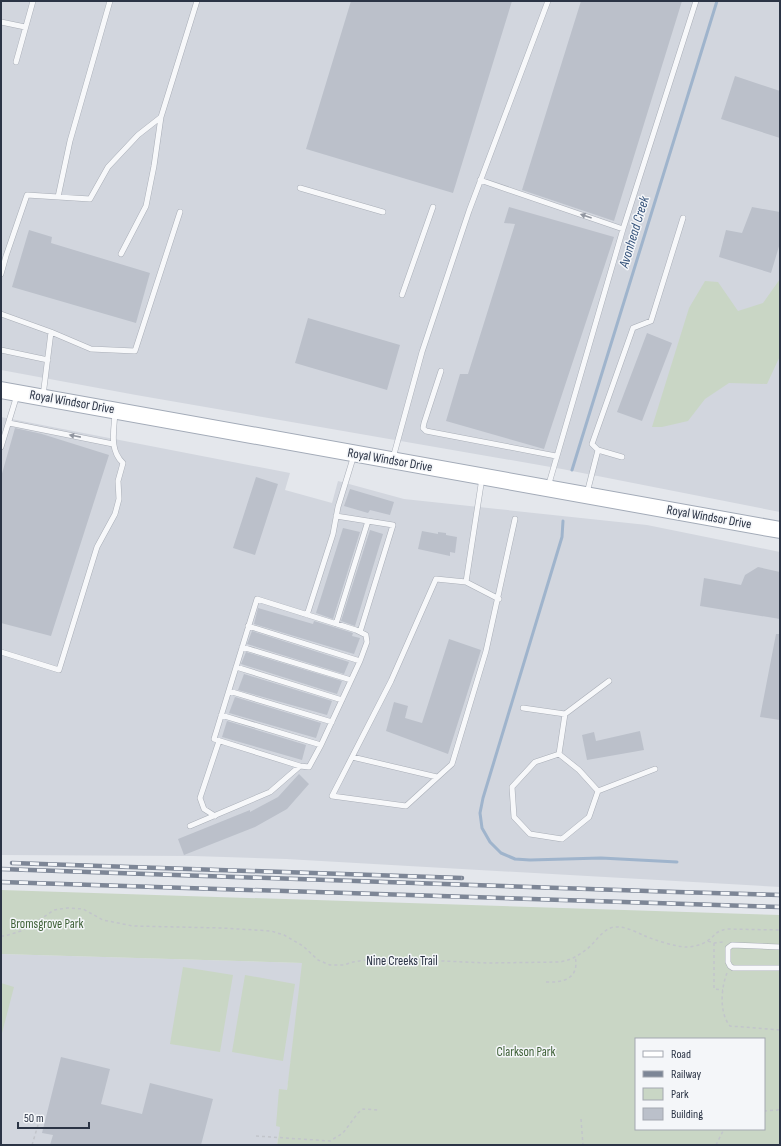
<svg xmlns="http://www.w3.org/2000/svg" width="781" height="1146" font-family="'Sofia Sans Condensed',sans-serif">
  <rect width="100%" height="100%" fill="#e4e7ec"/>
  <!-- built -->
  <path fill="#d2d6de" d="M1,1H780V512L562,469L136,395L1,370Z
    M1,417L290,473L285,490L332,503L338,481L404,499L647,525L780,552V887L286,859L193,856L1,855Z
    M1,954L303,963L289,1078L277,1145H1Z"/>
  <!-- green -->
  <path fill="#c9d6c5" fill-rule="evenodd" d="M780,279V356L767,384L729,383L705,399L688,421L662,427H652L689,308L705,281L718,282L738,311L763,303Z
    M1,890L780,915V1145H277L280,1127L276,1126L279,1089L287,1090L302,963L1,954ZM636,1039H764V1129H636Z
    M183,967L233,975L220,1052L170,1044Z
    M245,975L295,984L283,1061L232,1052Z
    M1,983L14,987L1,1037Z"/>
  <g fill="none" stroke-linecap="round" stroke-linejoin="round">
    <!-- stream -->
    <path stroke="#9fb4cc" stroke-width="3" d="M572,470L717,1
      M563,521L562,537L483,798L480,813L482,828L490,842L501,853L515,859L530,860L601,858L677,862"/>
  </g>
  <!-- building -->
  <path fill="#bbc0ca" d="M351,1H512L453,193L306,149Z
    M581,1H682L614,221L522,190Z
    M735,76L780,91V138L721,119Z
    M509,207L614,237L544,449L446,421L460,374H468L515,224L504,223Z
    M752,207L780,212V243L771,273L719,257L726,230L742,233Z
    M29,230L52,237L51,243L150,273L136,323L12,287Z
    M308,318L400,345L387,390L295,363Z
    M647,333L672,343L642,421L617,412Z
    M15,428L42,434L109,455L51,636L1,623V477Z
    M256,477L278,484L255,555L233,548Z
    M350,489L394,502L390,515L370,510L368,513L344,506Z
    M343,528L360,532L333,619L316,613Z
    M370,530L383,534L355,626L341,621Z
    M422,531L438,534V532L446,533V535L457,537L455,553L450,552V556L418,549Z
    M758,567L780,572V619L700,606L704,578L741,585L745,575Z
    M258,608L313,624L314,621L353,633L352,636L360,638L354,654L254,624Z
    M252,631L349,662L344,674L247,644Z
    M776,634H780V720L760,717Z
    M449,639L481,650L448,754L386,731L394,702L408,706L405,718L422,723Z
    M246,652L342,681L337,694L241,664Z
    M244,674L332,701L327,715L238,690Z
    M235,697L321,723L316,738L229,713Z
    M227,721L306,745L302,760L222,737Z
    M640,731L644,750L587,760L582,735L594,732L596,741Z
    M299,774L309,784L287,809L255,827L184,855L178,839L250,810V812L278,797Z
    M61,1057L110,1069L101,1104L142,1114L150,1083L213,1099L201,1145H50L53,1135L42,1133Z"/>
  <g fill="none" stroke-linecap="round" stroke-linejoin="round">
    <!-- lane casing -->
    <g stroke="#a9aeb7" stroke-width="6">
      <path id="lane" d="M1,22L25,27
        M16,62L33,1
        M480,180L623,229
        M300,188L383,212
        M58,197L70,141L110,1
        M121,254L146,206L154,166L161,117
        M1,274L6,256L27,195L90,199L108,167L138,135L161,117L197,1
        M402,295L433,207
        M1,314L51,332L43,396
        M51,332L91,349L135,351L180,212
        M1,350L48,360
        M441,371L424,423L423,428L426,431L556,456
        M9,423L113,444
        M1,447L17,395
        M598,450L622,457
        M393,458L422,352L469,211L548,1
        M482,478L466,582L436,579L391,681L332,796L406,806L452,764L486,651L515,519
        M548,487L623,229L696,1
        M587,493L598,450L592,444L633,328L651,321L683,218
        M336,516L393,525L360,632
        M466,582L499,599
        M307,615L333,534L338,507L354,455
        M336,624L368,521
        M248,626L360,661
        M242,647L351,680
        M1,652L59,670L97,547L115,514L119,499L118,481L123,463C109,450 114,430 115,413
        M236,667L342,700
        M609,681L565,714L559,754L535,762L512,787L514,817L530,834L562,839L589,817L598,791L655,769
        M229,691L332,722
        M523,708L565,714
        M221,715L321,745
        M559,754L579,770L598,791
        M352,757L437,777
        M215,816L204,809L200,798L219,741
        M190,826L270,792L300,766L309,767L321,745L360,661L367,642L366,635L356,630L257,599L214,739L300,766
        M780,947L732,945L728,948V962L730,966L733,968H780"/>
    </g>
    <!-- primary casing -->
    <g stroke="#a3abb8" stroke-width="18">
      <path id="primary" d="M1,390L780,530"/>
    </g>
    <!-- path -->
    <path stroke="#c2c5cb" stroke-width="1.5" stroke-dasharray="3 3" stroke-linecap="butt" d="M1,936H5L21,931L32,925L54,910L67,908L83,909L103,920L133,926L222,928L271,931L284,935L303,946L318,960L330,965H344L353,962L377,958L487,963L559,962C569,961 578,956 587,949C596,942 603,928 615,927C625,926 636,932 645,936C654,940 677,947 686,947C692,947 702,945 707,941C717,935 713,932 727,929L780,930
      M708,941L714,943L723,942
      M714,943V989L723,990
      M727,973C721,988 719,1013 730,1026L780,1030
      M546,982C564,983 580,978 575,956
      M764,1111L778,1110L780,1106
      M581,1119L583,1145
      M256,1136L330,1141L343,1133L358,1113L363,1109L378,1110
      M32,1145L38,1125
      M716,1145L724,1129"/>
    <!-- lane -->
    <use href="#lane" stroke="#f7f8fa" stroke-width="5"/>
    <!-- primary -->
    <use href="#primary" stroke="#fff" stroke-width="16"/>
    <!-- rail casing -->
    <g stroke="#7d8696" stroke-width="4.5">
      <path id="rail" d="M12,863L462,878
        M1,869L677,892L780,895
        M1,882L780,907"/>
    </g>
    <!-- rail -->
    <use href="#rail" stroke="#f4f6f9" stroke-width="3" stroke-dasharray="9" stroke-linecap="butt"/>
  </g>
  <!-- one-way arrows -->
  <defs><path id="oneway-solid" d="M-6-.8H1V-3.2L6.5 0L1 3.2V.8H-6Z"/></defs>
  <g fill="#9196a0">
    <use href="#oneway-solid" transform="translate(586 216) rotate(-161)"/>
    <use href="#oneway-solid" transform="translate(75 436) rotate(-169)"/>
  </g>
  <g text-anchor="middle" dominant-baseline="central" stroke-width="3" stroke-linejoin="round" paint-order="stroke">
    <!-- street labels -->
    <g font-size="13" fill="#2b3445" stroke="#f4f6f9">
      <text transform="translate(72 402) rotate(10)">Royal Windsor Drive</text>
      <text transform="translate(390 460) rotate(10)">Royal Windsor Drive</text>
      <text transform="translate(709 517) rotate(10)">Royal Windsor Drive</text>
      <text x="402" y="961">Nine Creeks Trail</text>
    </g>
    <!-- park labels -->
    <g font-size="13" fill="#3f6138" stroke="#f4f6f9">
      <text x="47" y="924">Bromsgrove Park</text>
      <text x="526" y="1052">Clarkson Park</text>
    </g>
    <!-- water labels -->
    <g font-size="14" font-style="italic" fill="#34527a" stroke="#f4f6f9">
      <text transform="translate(634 232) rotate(-73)">Avonhead Creek</text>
    </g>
  </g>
  <!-- border -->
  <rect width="781" height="1146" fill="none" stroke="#2b3445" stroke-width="4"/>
  <!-- legend -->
  <rect x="635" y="1038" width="130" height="92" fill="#f4f6f9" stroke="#a4a8b1"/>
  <rect x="643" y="1051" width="20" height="6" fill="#ffffff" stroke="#a4a8b1"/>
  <text x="671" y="1058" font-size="12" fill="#2b3445">Road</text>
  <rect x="643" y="1071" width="20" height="6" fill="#7d8696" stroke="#a4a8b1"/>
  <text x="671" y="1078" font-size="12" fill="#2b3445">Railway</text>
  <rect x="643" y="1088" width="20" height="12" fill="#c9d6c5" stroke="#a4a8b1"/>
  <text x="671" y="1098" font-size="12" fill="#2b3445">Park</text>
  <rect x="643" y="1108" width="20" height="12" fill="#bbc0ca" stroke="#a4a8b1"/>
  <text x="671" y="1118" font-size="12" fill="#2b3445">Building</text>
  <!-- scale -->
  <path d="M18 1122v6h71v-6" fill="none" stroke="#2b3445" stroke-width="2"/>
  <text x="24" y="1122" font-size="12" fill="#2b3445" stroke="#f4f6f9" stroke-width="3" paint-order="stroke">50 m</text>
</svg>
